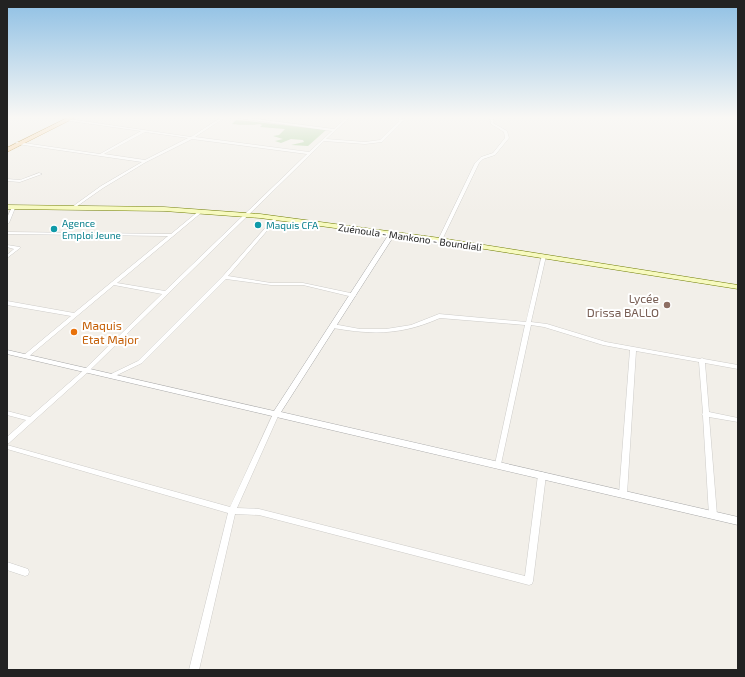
<svg xmlns="http://www.w3.org/2000/svg" width="745" height="677" font-family="'Exo 2',sans-serif">
  <rect width="100%" height="100%" fill="#f2efe9"/>
  <!-- forest -->
  <path fill="#add19e" d="M236,120L248,121L326,130L308,146L291,145L304,142L303,140L291,139L281,143L275,141L283,139L273,136L279,135L285,129L260,127L262,125L260,124C255,125 236,125 232,124Z"/>
  <g fill="none" stroke-linecap="round" stroke-linejoin="round">
    <!-- minor casing -->
    <g stroke="#a9a9a9" stroke-width="0.5">
      <path id="minor" d="M220,118H224L195,137L309,152L332,131L237,118H249L334,129L346,118H349L326,139L365,142L380,140L399,121V118H402L403,121L382,142L365,144L324,141L89,371L9,443H7V437L26,420L7,415V411L30,417L85,369L162,294L114,285L28,357H24L23,356L24,355L71,316L7,305V301L74,313L168,236L7,234V232L171,234L200,210H202V212L117,283L165,291L307,154L192,139L146,162L103,188L73,209L71,208L72,207L101,186L142,162L17,144L15,143L17,142L100,154L141,131L70,121L68,120L69,119L191,137ZM145,132L188,138L145,160L104,154Z
        M490,118H493V123L507,131L509,138L495,155L483,159L479,163L442,240V241H438V240L475,163L481,157L493,153L505,138L504,132L491,124Z
        M39,173L42,174L20,182L7,181V179L20,180Z
        M12,207L15,208L9,223L7,224V218Z
        M275,217H277L278,218L228,276L271,283H303L355,294L356,295L355,296L353,297L303,285H271L226,279L142,363L115,376H111L110,375L111,374L138,361L223,276Z
        M7,245L20,247V248L7,258V255L14,249L7,247Z
        M542,255H546V256L531,322L547,324L606,342L700,359L702,358L704,359L738,365V369L705,363L709,412L738,418V422L709,417L717,515L716,517L713,518L710,517L709,515L703,416L702,414L703,413L699,362L636,351L627,494L626,496L623,497L620,496L619,494L630,350L603,345L544,327L531,325L501,464L500,466L498,467L496,466L495,464L525,325L440,318C402,335 373,335 333,328L330,326L333,324L360,329H386L411,325L439,314L526,322Z
        M274,412H278L279,414L237,508L259,509L525,576L538,475L540,473L542,472L544,473L546,475L533,581L532,584L529,585L259,515L235,514L199,670H189L228,513L7,449V445L230,507Z
        M7,562L28,569L29,572L28,575L25,576L7,570Z"/>
    </g>
    <!-- tertiary casing -->
    <g stroke="#a9a9a9" stroke-width="1">
      <path id="tertiary" d="M392,232L395,234L281,412L738,517V525L7,354V350L274,411L389,234Z"/>
    </g>
    <!-- secondary casing -->
    <g stroke="#707d05" stroke-width="1">
      <path id="secondary" d="M7,205L164,207L260,214L440,238L738,285V289L440,242L260,218L164,211L7,209Z"/>
    </g>
    <!-- primary casing -->
    <g stroke="#a06b00" stroke-width="1">
      <path id="primary" d="M67,118H74L7,152V148Z"/>
    </g>
    <!-- minor -->
    <use href="#minor" fill="#fff" fill-rule="evenodd"/>
    <!-- tertiary -->
    <use href="#tertiary" fill="#fff" fill-rule="evenodd"/>
    <!-- secondary -->
    <use href="#secondary" fill="#f7fabf" fill-rule="evenodd"/>
    <!-- primary -->
    <use href="#primary" fill="#fcd6a4" fill-rule="evenodd"/>
  </g>
  <!-- sky -->
  <linearGradient id="sky" x2="0" y2="1"><stop stop-color="#8fc0e4"/><stop offset="0.55" stop-color="#f9f8f5"/><stop offset="1" stop-color="#f9f8f5" stop-opacity="0"/></linearGradient>
  <rect width="745" height="213" fill="url(#sky)"/>
  <!-- markers -->
  <g fill="#0f9aa8" stroke="#fff" stroke-width="1.5">
    <circle cx="258" cy="225" r="4"/>
    <circle cx="54" cy="229" r="4"/>
  </g>
  <circle fill="#8d6e63" stroke="#fff" stroke-width="1.5" cx="667" cy="305" r="4"/>
  <circle fill="#e8710a" stroke="#fff" stroke-width="1.5" cx="74" cy="332" r="4"/>
  <g text-anchor="middle" dominant-baseline="central" stroke-width="4" stroke-linejoin="round" paint-order="stroke">
    <!-- far-culture labels -->
    <g font-size="10" fill="#0d838f" stroke="#fff" text-anchor="start">
      <text x="62" y="223">Agence<tspan x="62" dy="12">Emploi Jeune</tspan></text>
      <text x="266" y="225">Maquis CFA</text>
    </g>
    <!-- far-street labels -->
    <g font-size="10" fill="#222" stroke="#fff">
      <text transform="translate(410 237) rotate(8)">Zuénoula - Mankono - Boundiali</text>
    </g>
    <!-- education labels -->
    <g font-size="12" fill="#785e54" stroke="#fff" text-anchor="end">
      <text x="659" y="298">Lycée<tspan x="659" dy="14">Drissa BALLO</tspan></text>
    </g>
    <!-- food labels -->
    <g font-size="12" fill="#c56008" stroke="#fff" text-anchor="start">
      <text x="82" y="325">Maquis<tspan x="82" dy="14">Etat Major</tspan></text>
    </g>
  </g>
  <!-- border -->
  <rect width="745" height="677" fill="none" stroke="#222222" stroke-width="16"/>
</svg>
